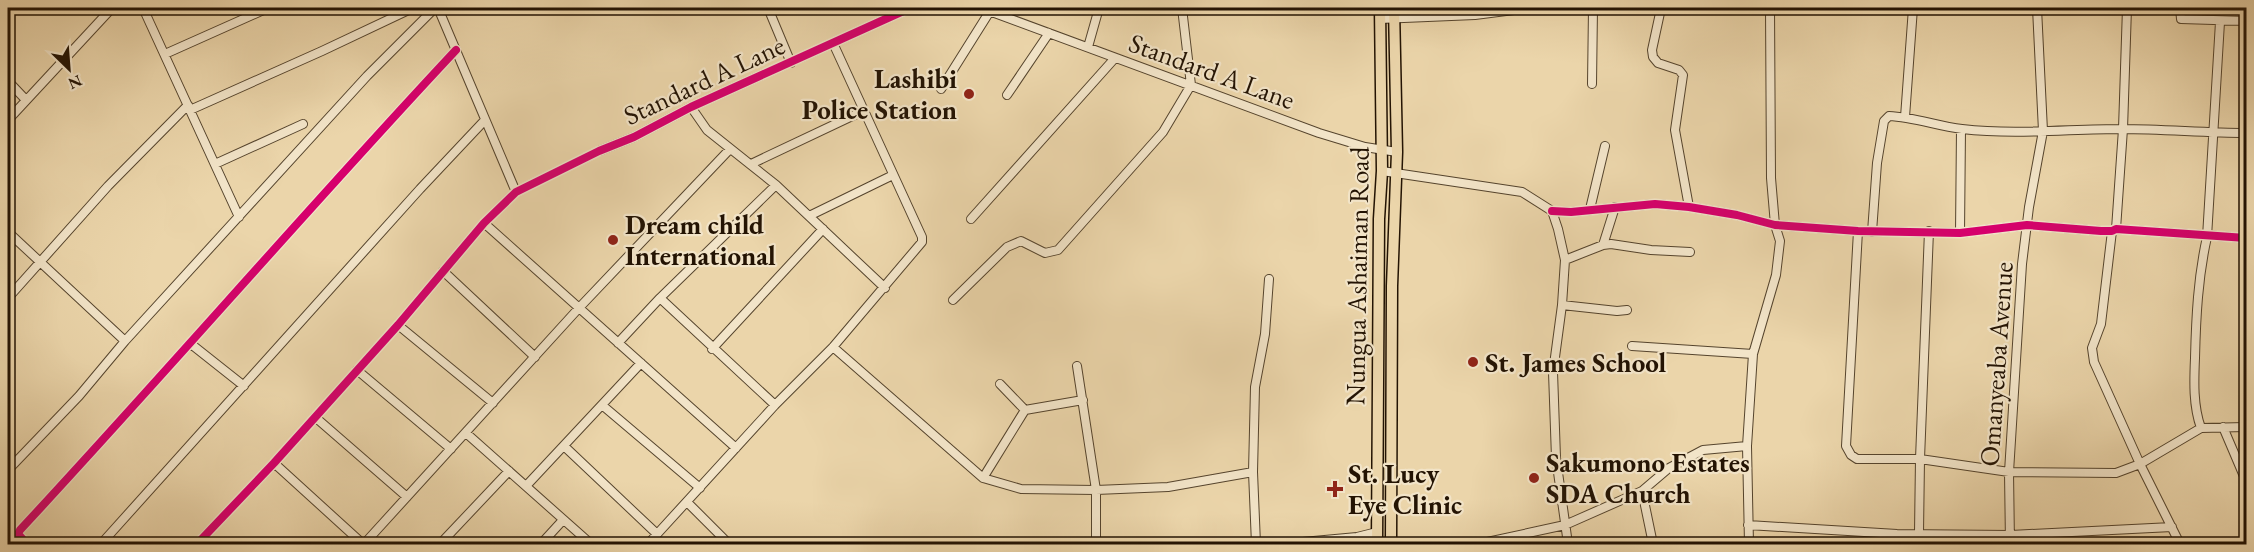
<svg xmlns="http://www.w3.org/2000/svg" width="2254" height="552" font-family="'EB Garamond',serif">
  <rect width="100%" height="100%" fill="#ebd5aa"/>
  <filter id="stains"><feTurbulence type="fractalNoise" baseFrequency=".00333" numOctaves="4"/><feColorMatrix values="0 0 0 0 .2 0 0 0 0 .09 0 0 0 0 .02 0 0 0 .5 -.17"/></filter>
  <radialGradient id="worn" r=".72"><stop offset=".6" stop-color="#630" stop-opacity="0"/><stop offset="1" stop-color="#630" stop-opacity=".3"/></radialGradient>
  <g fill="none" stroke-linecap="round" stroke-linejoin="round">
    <!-- minor casing -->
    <g stroke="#55442d" stroke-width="10">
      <path id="minor" d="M143,8L239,217
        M438,8L516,192
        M768,8L791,63
        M981,8L1319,133L1365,147L1397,152
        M1659,8L1660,13L1652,50L1653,57L1658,63L1679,70L1683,75L1675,130L1689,207
        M2180,8L2181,19L2246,21
        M1380,19L1475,15L1529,8
        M1088,47L1099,8
        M165,54L268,8
        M8,81L26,100
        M1592,84L1593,8
        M941,89L990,11
        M1007,95L1049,33
        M691,107L707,130L776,185L885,288
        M190,110L322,51L413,8
        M1905,117L1913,8
        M8,120L112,8
        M215,164L303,124
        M751,164L863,111
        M1382,171L1522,192L1552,211L1558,229L1565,260L1562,305L1553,372L1556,458L1568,544
        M1590,209L1605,146
        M1552,211L1571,212L1655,204L1689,207L1737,215L1775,225L1858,231L1960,233L2027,225L2101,231H2112L2116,229L2246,238
        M809,216L893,175
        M971,219L1115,58
        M484,223L736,448
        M2116,229L2123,129L2127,8
        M1858,231L1846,446L1851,455L1857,459H1920L2009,472L2116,473L2140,464L2201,428L2246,427
        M2112,231L2101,324L2092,348L2094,362L2140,464L2180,544
        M8,232L125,341
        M1872,232L1877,163L1884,121L1889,116C1914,117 1937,126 1962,129C2015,135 2069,129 2122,129C2164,129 2205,133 2246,133
        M1960,233L1961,129
        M1603,245L1615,207
        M1565,260L1603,245L1611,244L1651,250L1690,252
        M443,271L535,357
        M8,298L108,186L188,105
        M660,298L775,405
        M953,300L1007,247L1021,241L1045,253L1058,250L1163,132L1191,85L1182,8
        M1562,305L1617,311L1627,310
        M398,325L493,403
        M618,343L660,298L776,185
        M191,344L244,386
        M1632,346L1753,354
        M833,347L983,478L1021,489L1096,490L1168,487L1253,472L1256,544
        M712,349L823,229
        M1077,366L1096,490V544
        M357,370L451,449
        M1000,384L1025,410L1083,400
        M602,405L700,488
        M315,417L407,497
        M2223,427L2246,481
        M2201,428C2193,406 2194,381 2195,358C2196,317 2198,277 2207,237L2220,22
        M466,433L591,544
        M564,446L657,534
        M274,463L363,544
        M8,470L79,396L125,341L367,76L435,8
        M1253,472L1255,387L1265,334L1269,279
        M983,478L1025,410
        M526,486L641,363
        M1642,491L1653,544
        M687,502L729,544
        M1748,525L1897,534L2011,535L2172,527
        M1919,533L1920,459L1929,231
        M27,544L18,534L20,530C167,372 308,208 456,50
        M101,544L420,189L485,120
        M197,544L274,463L398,325L484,223L516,192L599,151L634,137L691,107L910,8
        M364,544L578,309L730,149
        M440,544L509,471
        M541,544L563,520
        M648,544L775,405L833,347L922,242V237L833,43
        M1281,544L1357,537L1377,532
        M1478,544L1565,525L1642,491L1669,468L1703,450L1747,446
        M1749,544L1747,446L1753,354L1776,275L1780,241L1775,225L1771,178L1770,8
        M1897,544V534
        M2010,544L2009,472L2022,264L2029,207L2043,131L2037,8"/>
    </g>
    <!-- major casing -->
    <g stroke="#231303" stroke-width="13">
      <path id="major" d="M1377,544L1379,219L1382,171L1380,8
        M1391,544L1392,286L1397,152L1394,8"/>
    </g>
    <!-- minor -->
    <use href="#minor" stroke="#f2e4c8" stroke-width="8"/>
    <!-- major -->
    <use href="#major" stroke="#ebd5aa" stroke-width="10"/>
    <!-- cycleway casing -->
    <g stroke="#f2e4c8" stroke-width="11">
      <path id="cycleway" d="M1552,211L1571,212L1655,204L1689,207L1737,215L1775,225L1858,231L1960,233L2027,225L2101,231H2112L2116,229L2246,238
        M27,544L18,534L20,530C167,372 308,208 456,50
        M197,544L274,463L398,325L484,223L516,192L599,151L634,137L691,107L910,8"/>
    </g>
    <!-- cycleway -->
    <use href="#cycleway" stroke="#d6006c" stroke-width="8"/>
  </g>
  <!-- markers -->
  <g fill="#8f2418" stroke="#f2e4c8" stroke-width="2">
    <circle cx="969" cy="94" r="6"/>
    <circle cx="613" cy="240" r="6"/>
    <circle cx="1473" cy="362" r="6"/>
    <circle cx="1534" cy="478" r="6"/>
    <path d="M1332 480h6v6h6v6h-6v6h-6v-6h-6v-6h6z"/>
  </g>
  <g text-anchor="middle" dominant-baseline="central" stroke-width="4.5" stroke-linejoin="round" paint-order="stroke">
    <!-- street labels -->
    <g font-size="27" fill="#231303" stroke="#f2e4c8">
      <text transform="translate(1212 71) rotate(20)">Standard A Lane</text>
      <text transform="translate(704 80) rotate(-25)">Standard A Lane</text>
      <text transform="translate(1357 276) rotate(-89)">Nungua Ashaiman Road</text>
      <text transform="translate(1996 364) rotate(-86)">Omanyeaba Avenue</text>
    </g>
    <!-- poi labels -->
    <g font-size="27" font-weight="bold" fill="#231303" stroke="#f2e4c8" text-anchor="start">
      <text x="957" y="78" text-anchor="end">Lashibi<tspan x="957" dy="31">Police Station</tspan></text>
      <text x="625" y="224">Dream child<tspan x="625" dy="31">International</tspan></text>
      <text x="1485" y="362">St. James School</text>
      <text x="1546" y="462">Sakumono Estates<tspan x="1546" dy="31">SDA Church</tspan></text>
      <text x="1348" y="473">St. Lucy<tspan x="1348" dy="31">Eye Clinic</tspan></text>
    </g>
  </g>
  <!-- margin -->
  <rect width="2254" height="552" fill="none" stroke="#ebd5aa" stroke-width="30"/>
  <rect x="9" y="9" width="2236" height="534" fill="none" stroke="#231303" stroke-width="3"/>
  <rect x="15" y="15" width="2224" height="522" fill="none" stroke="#231303" stroke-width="1.5"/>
  <!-- north arrow -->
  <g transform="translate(69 69) rotate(155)" stroke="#f2e4c8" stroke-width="4.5" paint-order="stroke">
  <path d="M0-4.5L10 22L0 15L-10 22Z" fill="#231303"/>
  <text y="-9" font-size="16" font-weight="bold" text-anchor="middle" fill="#231303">N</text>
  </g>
  <rect width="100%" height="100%" filter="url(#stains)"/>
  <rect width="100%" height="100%" fill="url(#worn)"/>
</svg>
